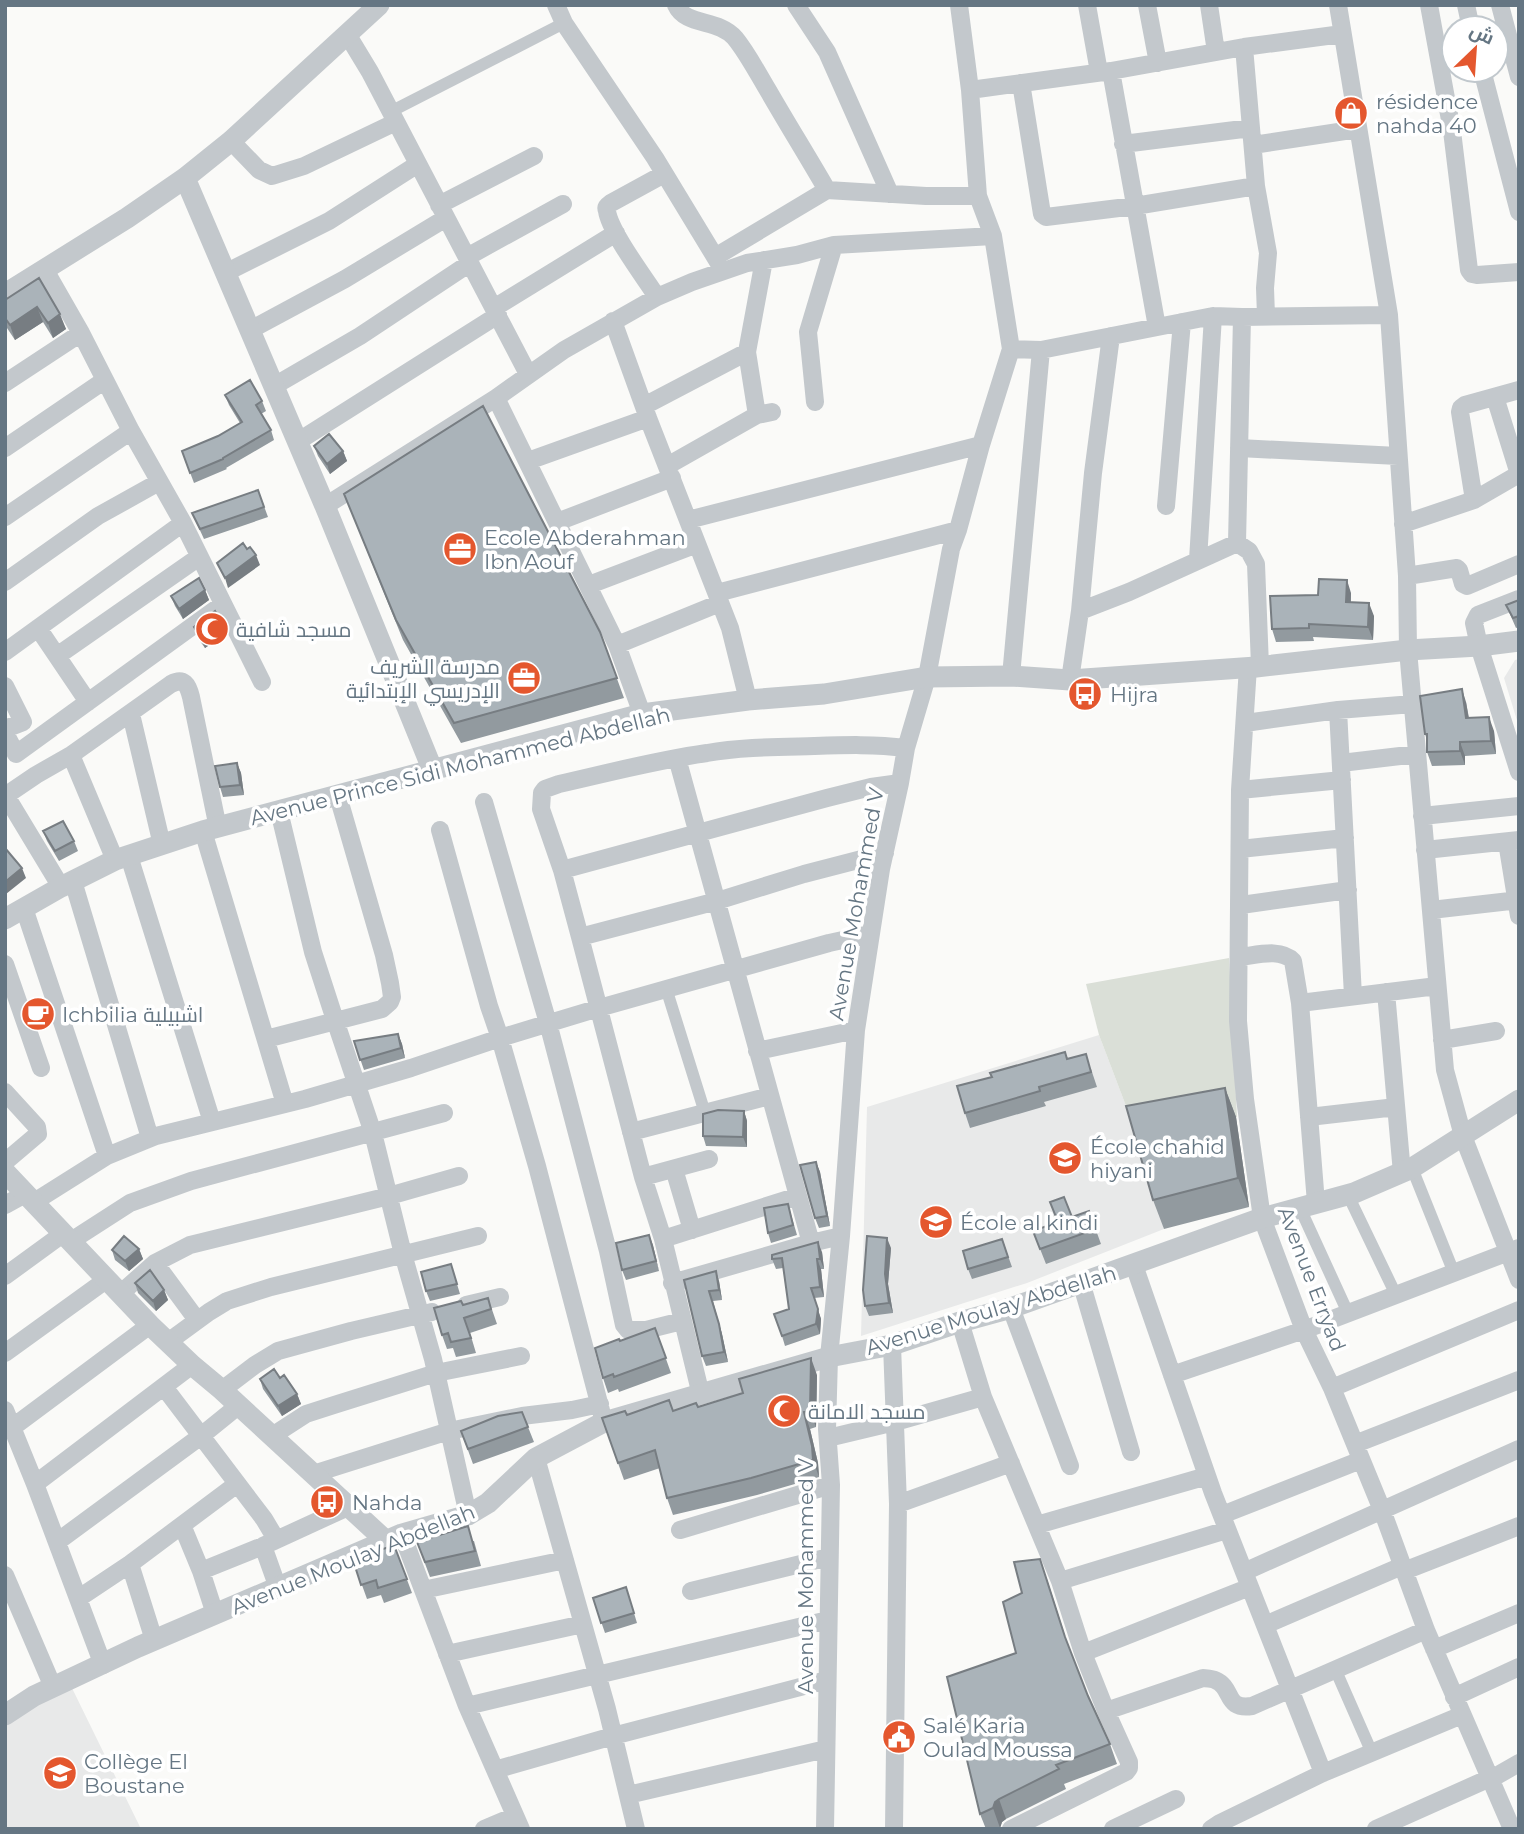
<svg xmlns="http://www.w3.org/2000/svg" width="1524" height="1834" font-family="Montserrat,Cairo,sans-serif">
  <rect width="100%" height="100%" fill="#fafaf8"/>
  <!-- built -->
  <path fill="#e8e9e9" d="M1519,659V727L1504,678L1515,660Z
    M1099,1035L1137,1135L1164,1229L1027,1283L861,1336L867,1107Z
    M70,1684L141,1829H5V1718Z"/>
  <!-- green -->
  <path fill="#dadfd7" d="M1229,958L1237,1117L1137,1135L1099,1035L1086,984Z"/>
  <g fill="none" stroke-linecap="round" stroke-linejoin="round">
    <!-- pedestrian -->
    <path stroke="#c3c8cc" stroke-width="12" d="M390,112L564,23
      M666,988L705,1113
      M1412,1168L1454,1273
      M1348,1195L1396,1295
      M1300,1208L1348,1313
      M1336,1671L1372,1753"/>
    <!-- minor -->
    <path stroke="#c3c8cc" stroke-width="18" d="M556,5L564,23L655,158L723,270
      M676,5C686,27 718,18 735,38C748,54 758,74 769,92C788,125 808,157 827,190
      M796,5L827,52L890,194
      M1087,5L1099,72
      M1147,5L1158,63
      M1209,5L1216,52
      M1338,5L1389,315L1407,576L1408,650L1445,1070L1463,1136L1519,1280
      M1429,5L1452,131L1469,270L1472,274L1477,275L1519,272
      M1466,5L1471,28
      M1500,5L1519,77
      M347,34L370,72L528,374
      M1244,47L1256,186L1268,253L1265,288L1266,316
      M1482,70L1519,212
      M1111,71L1157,327
      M1021,83L1042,214L1046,217L1135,206L1256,186
      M970,90L1111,71L1244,47L1342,34
      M231,141L259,170L272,176L304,166L396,122
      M1123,144L1251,128
      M1253,145L1358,129
      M439,205L534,156
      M467,257L563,204
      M715,257L827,190L926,196H978
      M45,270L81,333L131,431L183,523L262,682
      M225,273L329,221L418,164
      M657,297C645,278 610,232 607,211C605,206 607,206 611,203L664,174
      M494,308L616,233
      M613,321L648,418L730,628L748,700
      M250,330L345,279L446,218
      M1011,349L1041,350L1213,316L1242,317L1389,315
      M5,383L81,333
      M274,386L360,336L470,263
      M1495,397L1519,474
      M496,398L617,645L642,714
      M815,402L808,332L834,245
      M644,406L747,352
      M757,415L747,352L764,260
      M297,442L498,315
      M5,448L105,380
      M1239,448L1398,456
      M528,461L648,418
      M667,466L757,415L772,412
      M1474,500L1460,412L1461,408L1465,405L1519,390
      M325,506L496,398L564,350L657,297L692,282L747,263L797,255L834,245L993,236
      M1166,506L1182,322
      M5,517L131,431
      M688,520L981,445
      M557,522L672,478
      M1403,524L1474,500L1519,474
      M1237,543L1242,317
      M1198,560L1213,316
      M1407,576L1457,568L1459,570L1463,584L1467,586L1519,564
      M5,582L98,516L159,482
      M589,585L697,544
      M717,593L958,530
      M1519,599L1478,615L1474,623L1479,646L1519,772
      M1080,611L1129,592L1237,543L1249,551L1256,564L1260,666
      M38,628L88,702
      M617,645L720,603
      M5,652L183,523
      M57,656L199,557
      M1248,667L1240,790L1238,1021L1245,1099L1262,1218L1304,1330L1332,1388L1382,1510L1426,1630L1512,1829
      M1011,676L1041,350
      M1070,680L1080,611L1093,473L1111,336
      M5,686L23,722L5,729
      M1338,710L1353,996
      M131,714L162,845
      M1245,723L1338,710L1413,704
      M5,733L16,754L223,604
      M71,755L115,860
      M677,758L811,1243
      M1341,763L1417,754
      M1240,790L1342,780
      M5,796L36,775L71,755L171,684C184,677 188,685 191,697L218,828
      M6,796L61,887
      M484,802L548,1023L608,1251L624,1325L628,1330H646L682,1321
      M279,811L313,952L335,1020L373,1133L403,1254L433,1359L468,1515
      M1422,816L1519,806
      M440,830L489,1006L500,1038L537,1166L604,1422
      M203,831L285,1104
      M1507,842L1519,916
      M1240,849L1345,838
      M1425,850L1519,840
      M129,856L212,1122
      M562,870L827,798L871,787L900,783
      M73,881L150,1138
      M1241,905L1348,890
      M24,908L107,1156
      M1431,910L1519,900
      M580,937L717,901L804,874L885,853
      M1240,957C1257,955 1281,948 1293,961L1300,1003L1316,1203
      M5,964L41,1068
      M1386,992L1402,1173
      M1300,1003L1437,986
      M266,1039L382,1009L390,1002L392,997L390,983L384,955L338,796
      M1442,1040L1496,1031
      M757,1051L856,1030
      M5,1092L37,1127L38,1134L5,1162
      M1309,1117L1396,1107
      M631,1132L770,1096
      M674,1169L692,1230
      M643,1177L709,1159
      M34,1202L107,1156L156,1136L305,1099L411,1068L500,1038L599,1008L829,943L870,934
      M5,1205L25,1194
      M663,1239L798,1196
      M71,1241L130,1203L191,1181L444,1113
      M155,1263L197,1320
      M1134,1265L1213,1493L1323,1773
      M5,1276L64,1233
      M1081,1282L1131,1452
      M672,1283L811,1243L841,1236
      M120,1294L155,1263L190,1245L389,1196L459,1176
      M466,1305L500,1297
      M1011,1308L1070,1466
      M960,1322L983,1397L1060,1581L1083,1653L1106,1711L1129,1762V1768L1126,1772L1011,1829
      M168,1342L209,1312L227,1301L271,1287L478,1236
      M892,1345L898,1504L894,1829
      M5,1353L106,1280
      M1172,1375L1304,1330L1519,1248
      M164,1387L264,1519L276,1539
      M1332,1388L1519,1310
      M222,1390L255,1365L278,1351L351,1331L432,1312
      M701,1395L663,1239L643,1177L580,937L562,870L541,809L542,793L545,789L559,784C608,773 657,760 707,753C742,747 779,747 814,746C845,745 875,744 906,748
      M5,1410L35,1484L103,1665
      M13,1427L150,1325
      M272,1436L306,1414L334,1405L436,1373L521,1356
      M828,1438L895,1422L983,1397
      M1355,1444L1519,1380
      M536,1458L607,1709L636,1829
      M313,1474L449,1431L522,1416L572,1410L600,1404
      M35,1484L192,1365
      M898,1504L1011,1463
      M1222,1515L1361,1460
      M182,1525L201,1571L215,1614
      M1037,1525L1207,1476
      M680,1530L831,1485
      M402,1534L467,1706L521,1829
      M57,1542L201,1436L238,1406
      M130,1564L154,1640
      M201,1571L263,1546
      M1404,1571L1519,1526
      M1244,1572L1519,1449
      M5,1575L53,1687
      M1060,1581L1227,1530
      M278,1588L263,1546L348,1507
      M423,1590L565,1560
      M691,1591L829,1557
      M79,1598L130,1564L237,1484
      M1265,1625L1402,1566
      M1434,1649L1519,1613
      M1083,1653L1250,1587
      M447,1654L583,1624
      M1454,1697L1519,1667
      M467,1706L828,1620
      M1106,1711L1203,1678C1204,1678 1214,1679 1215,1680C1234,1688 1224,1710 1252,1706L1426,1630
      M495,1770L613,1736L827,1680
      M1491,1779L1519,1763
      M628,1795L826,1749
      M484,1829L515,1816
      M825,1829L831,1485L827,1429L829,1357L841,1236L856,1030L881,869L900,783L906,748L927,677L951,549L958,530L981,445L1011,349L993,236L978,196L970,90L959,5
      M1113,1829L1176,1799
      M1211,1829L1220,1823L1323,1773L1462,1715
      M1376,1829L1490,1778"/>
    <!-- tertiary -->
    <path stroke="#c3c8cc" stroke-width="21" d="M185,178L325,506L433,771
      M5,294L127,218L185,178L231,141L379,5
      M5,919L61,887L115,860L203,831L642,714L748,700L824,694L927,677L1011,676L1070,680L1256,667L1408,650L1479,646L1519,641
      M5,1172L150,1325L192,1365L222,1390L386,1541
      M5,1715L34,1696L138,1647L402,1534L468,1515L488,1503L536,1458L604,1422L829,1357L892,1345L960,1322L1011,1308L1262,1218L1354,1193L1412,1168L1519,1100"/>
  </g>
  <!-- wall -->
  <path fill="#929a9f" d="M39,278L66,329L53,338L43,322L15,340L5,325V300Z
    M225,395L262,401L266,411L261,414L271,430L274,440L226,468L227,469L194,483L182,451L218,436L240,423L229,405Z
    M314,446L343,451L347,461L330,474L318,456Z
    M258,490L268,517L204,539L192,513Z
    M344,494L600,632L624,698L461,743L403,640Z
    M205,590L209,600L183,619L175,606L171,596Z
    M1351,593V602L1374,616L1373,640L1313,637L1314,641L1276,642L1272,629Z
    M1519,600V627L1516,628L1506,605Z
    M194,627L225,634L205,648L197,637Z
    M1466,702L1469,718L1494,731L1496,754L1465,756V765L1432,766L1427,752V740L1425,734Z
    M237,763L241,773L244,795L223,797L220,787Z
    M43,831L74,841L78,851L59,861L47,841Z
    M398,1034L402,1044L405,1058L364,1070L354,1041Z
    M1067,1059L1091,1069L1097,1087L1044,1102L1046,1106L970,1128L965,1113Z
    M1225,1088L1236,1117L1249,1207L1164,1229L1153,1200Z
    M744,1111L747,1121V1147L706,1146L703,1136Z
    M816,1162L820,1172L830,1226L819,1228L815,1218Z
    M788,1204L797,1235L771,1243L768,1233Z
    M1089,1211L1101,1244L1046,1264L1033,1231Z
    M649,1235L659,1271L626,1280L622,1270Z
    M1002,1239L1012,1267L972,1279L968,1269Z
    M891,1248L888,1284L893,1313L869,1316L865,1306Z
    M139,1249L143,1259L129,1271L115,1260L112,1250Z
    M822,1252L824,1269H821L824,1297L814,1298L821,1319L820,1334L785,1346L782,1336L789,1309L783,1268L776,1269L772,1259Z
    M451,1264L460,1294L430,1301L426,1291Z
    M684,1280L719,1281L722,1300L713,1301L722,1334L728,1362L706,1366L702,1356Z
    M135,1283L164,1290L168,1300L156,1311L138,1293Z
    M488,1298L497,1324L470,1333L476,1353L456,1357L453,1348L447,1349L442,1335L463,1305Z
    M655,1328L671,1373L619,1392L618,1389L608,1393L603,1378L620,1341Z
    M817,1375L816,1427L810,1429L818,1463L819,1477L757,1495L673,1515L667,1498L660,1468L624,1480L602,1418L673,1411L698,1407Z
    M280,1378L297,1394L301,1404L282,1416L263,1389L260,1379Z
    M522,1412L534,1442L473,1464L461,1431Z
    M474,1541L481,1566L430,1577L417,1542Z
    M394,1545L412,1593L384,1603L381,1595L367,1599L353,1560Z
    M1047,1579L1069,1648L1088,1696L1110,1744L1117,1764L1064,1784L1066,1789L1006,1819L1002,1822L1000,1828L986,1829L980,1814L1016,1653L1022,1593Z
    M626,1587L637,1623L605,1633L593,1598Z"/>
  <!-- shaded-wall -->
  <path fill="#777d82" d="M37,307L43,322L15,340L10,325Z
    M60,314L66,329L53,338L48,323Z
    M343,451L347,461L330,474L327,464Z
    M256,555L260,565L228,588L225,578Z
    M1347,580L1351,593L1350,615L1346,602Z
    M205,590L209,600L183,619L179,609Z
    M1369,603L1374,616L1373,640L1368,627Z
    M222,624L225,634L205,648L201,638Z
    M1462,689L1466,702L1471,732L1466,718Z
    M1489,717L1494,731L1496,754L1491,741Z
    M1460,742L1465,756V765L1460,751Z
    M237,763L241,773L244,795L240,785Z
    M22,868L26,878L6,894L5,882Z
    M398,1034L402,1044L405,1058L401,1048Z
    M1225,1088L1236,1117L1249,1207L1238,1178Z
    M744,1111L747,1121V1147L743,1137Z
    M816,1162L820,1172L830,1226L827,1216Z
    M649,1235L653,1245L659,1271L656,1261Z
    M887,1238L891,1248L888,1284L893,1313L889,1303L885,1274Z
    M818,1242L822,1252L824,1269L820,1259Z
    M139,1249L143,1259L129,1271L125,1261Z
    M817,1259L821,1269L824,1297L820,1287Z
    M716,1271L719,1281L722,1300L719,1290Z
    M811,1288L821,1319L820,1334L816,1324Z
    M164,1290L168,1300L156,1311L153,1301Z
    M709,1291L722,1334L728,1362L724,1352Z
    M811,1358L817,1375L816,1427L810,1411Z
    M297,1394L301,1404L282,1416L278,1406Z
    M804,1412L810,1429L818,1463L819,1477L813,1460Z
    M999,1799L1006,1819L1002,1822L1000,1828L993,1808L995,1802Z"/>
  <!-- building -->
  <path fill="#aab3b9" stroke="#777d82" stroke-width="2" d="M39,278L60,314L48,323L37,307L10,325L5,318V300Z
    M250,380L262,401L256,405L271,430L223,458V459L190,473L182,451L218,436L242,422L225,395Z
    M483,406L600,632L617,678L454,723L396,620L344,494Z
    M329,434L343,451L327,464L314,446Z
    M258,490L264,507L200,529L192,513Z
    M243,543L247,549L250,547L256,555L225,578L217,563Z
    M199,578L205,590L179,609L171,596Z
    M1319,579L1347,580L1346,602L1369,603L1368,627L1309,624V628L1272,629L1270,596L1318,595Z
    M1519,600V616L1513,618L1506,605Z
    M215,611L222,624L201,638L194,627Z
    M1462,689L1466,718L1489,717L1491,741L1460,742V751L1427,752V734H1425L1420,696Z
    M237,763L240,785L220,787L215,766Z
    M63,821L74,841L55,851L43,831Z
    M5,848L22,868L5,882Z
    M398,1034L401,1048L360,1060L354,1041Z
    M1065,1052L1067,1059L1086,1054L1091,1072L1039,1087L1040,1091L965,1113L957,1086L992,1077L990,1073Z
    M1225,1088L1238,1178L1153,1200L1126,1106Z
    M718,1110L744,1111L743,1137L703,1136V1114Z
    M816,1162L827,1216L815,1218L800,1165Z
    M1064,1197L1072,1217L1089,1211L1096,1229L1040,1249L1033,1231L1058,1222L1050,1202Z
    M788,1204L793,1225L768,1233L764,1208Z
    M649,1235L656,1261L622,1270L616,1243Z
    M124,1236L139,1249L125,1261L112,1250Z
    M867,1236L887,1238L885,1274L889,1303L865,1306L863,1290Z
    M1002,1239L1008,1257L968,1269L963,1251Z
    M818,1242L820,1259H817L820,1287L811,1288L818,1309L816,1324L782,1336L774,1314L789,1309L782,1258L772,1259V1255Z
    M451,1264L457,1284L426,1291L421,1272Z
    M150,1270L164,1290L153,1301L135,1283Z
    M716,1271L719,1290L709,1291L719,1324L724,1352L702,1356L684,1280Z
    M488,1298L491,1309L464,1318L471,1338L451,1342L448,1333L442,1335L434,1308L461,1301L463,1305Z
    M655,1328L666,1358L614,1377L613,1374L603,1378L595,1348L619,1339L620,1341Z
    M811,1358L810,1411L804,1412L812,1446L813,1460L751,1478L667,1498L655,1450L618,1463L602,1418L625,1411L627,1415L669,1400L673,1411L696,1403L698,1407L743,1393L739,1379Z
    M274,1369L280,1378L284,1375L297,1394L278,1406L260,1379Z
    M522,1412L528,1427L468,1449L461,1431L498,1416Z
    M468,1526L475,1551L425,1562L417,1542Z
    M394,1545L407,1579L378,1588L376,1580L361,1585L353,1560Z
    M1040,1559L1065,1637L1088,1696L1110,1744L1056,1765L1059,1769L999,1799L995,1802L993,1808L980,1814L947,1677L1016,1653L1003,1602L1022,1593L1014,1562Z
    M626,1587L634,1613L601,1623L593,1598Z"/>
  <!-- icons -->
  <defs>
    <g id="shop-disc" transform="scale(1.75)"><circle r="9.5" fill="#e4572e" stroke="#fff"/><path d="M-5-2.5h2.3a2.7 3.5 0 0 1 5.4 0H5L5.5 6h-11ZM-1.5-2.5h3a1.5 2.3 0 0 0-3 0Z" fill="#fff"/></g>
    <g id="office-disc" transform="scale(1.75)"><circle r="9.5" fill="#e4572e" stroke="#fff"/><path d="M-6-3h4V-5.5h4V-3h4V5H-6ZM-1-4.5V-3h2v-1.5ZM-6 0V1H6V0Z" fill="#fff"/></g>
    <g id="mosque-disc" transform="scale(1.75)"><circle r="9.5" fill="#e4572e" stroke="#fff"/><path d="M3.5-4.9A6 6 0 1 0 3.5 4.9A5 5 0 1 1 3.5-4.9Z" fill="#fff"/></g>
    <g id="bus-disc" transform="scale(1.75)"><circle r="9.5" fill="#e4572e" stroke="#fff"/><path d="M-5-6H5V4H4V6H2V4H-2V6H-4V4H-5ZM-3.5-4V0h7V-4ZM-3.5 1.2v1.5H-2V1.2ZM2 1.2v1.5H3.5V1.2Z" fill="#fff"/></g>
    <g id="cafe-disc" transform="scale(1.75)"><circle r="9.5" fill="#e4572e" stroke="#fff"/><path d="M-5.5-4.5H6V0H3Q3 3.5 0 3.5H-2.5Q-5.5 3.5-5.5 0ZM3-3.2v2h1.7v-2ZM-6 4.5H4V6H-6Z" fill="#fff"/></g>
    <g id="school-disc" transform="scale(1.75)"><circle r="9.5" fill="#e4572e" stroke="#fff"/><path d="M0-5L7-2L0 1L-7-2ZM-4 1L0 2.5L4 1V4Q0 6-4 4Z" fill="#fff"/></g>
    <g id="civic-disc" transform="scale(1.75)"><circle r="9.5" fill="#e4572e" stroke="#fff"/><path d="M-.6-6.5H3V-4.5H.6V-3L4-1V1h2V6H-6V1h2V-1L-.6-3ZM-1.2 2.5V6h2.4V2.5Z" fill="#fff"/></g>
  </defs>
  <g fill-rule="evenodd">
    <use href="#shop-disc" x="1351" y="113"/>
    <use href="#office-disc" x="460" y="549"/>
    <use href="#mosque-disc" x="212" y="629"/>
    <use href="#office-disc" x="524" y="678"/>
    <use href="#bus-disc" x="1085" y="694"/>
    <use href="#cafe-disc" x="38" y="1014"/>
    <use href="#school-disc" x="1065" y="1158"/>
    <use href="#school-disc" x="936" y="1222"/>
    <use href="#mosque-disc" x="784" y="1411"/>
    <use href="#bus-disc" x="327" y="1502"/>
    <use href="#civic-disc" x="899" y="1737"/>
    <use href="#school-disc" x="60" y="1773"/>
  </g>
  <g text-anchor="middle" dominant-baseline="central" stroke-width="7" stroke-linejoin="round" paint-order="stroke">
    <!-- poi labels -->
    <g font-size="21" fill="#657683" stroke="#fff" text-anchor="start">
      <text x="1376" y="101">résidence<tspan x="1376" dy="24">nahda 40</tspan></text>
      <text x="484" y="537">Ecole Abderahman<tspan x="484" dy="24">Ibn Aouf</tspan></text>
      <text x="236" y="629">مسجد شافية</text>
      <text x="500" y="666" text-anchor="end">مدرسة الشريف<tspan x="500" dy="24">الإدريسي الإبتدائية</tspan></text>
      <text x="1110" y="694">Hijra</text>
      <text x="62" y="1014">Ichbilia اشبيلية</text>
      <text x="1090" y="1146">École chahid<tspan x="1090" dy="24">hiyani</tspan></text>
      <text x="960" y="1222">École al kindi</text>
      <text x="808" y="1411">مسجد الامانة</text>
      <text x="352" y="1502">Nahda</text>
      <text x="923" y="1725">Salé Karia<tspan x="923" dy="24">Oulad Moussa</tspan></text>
      <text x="84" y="1761">Collège El<tspan x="84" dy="24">Boustane</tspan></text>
    </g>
    <!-- street labels -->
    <g font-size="21" fill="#657683" stroke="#fff">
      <text transform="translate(460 766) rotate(-14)">Avenue Prince Sidi Mohammed Abdellah</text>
      <text transform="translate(856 904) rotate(-80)">Avenue Mohammed V</text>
      <text transform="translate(1312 1279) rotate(69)">Avenue Erryad</text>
      <text transform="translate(991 1310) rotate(-17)">Avenue Moulay Abdellah</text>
      <text transform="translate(353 1559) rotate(-22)">Avenue Moulay Abdellah</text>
      <text transform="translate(805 1576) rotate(-90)">Avenue Mohammed V</text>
    </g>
  </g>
  <!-- border -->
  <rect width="1524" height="1834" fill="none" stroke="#657683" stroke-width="14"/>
  <!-- north arrow -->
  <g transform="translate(1475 49) rotate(25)"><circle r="33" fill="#ffffff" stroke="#c1c8cd" stroke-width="2"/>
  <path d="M0-5L12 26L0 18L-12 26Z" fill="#e4572e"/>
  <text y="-10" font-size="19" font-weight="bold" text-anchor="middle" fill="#657683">ش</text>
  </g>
</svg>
